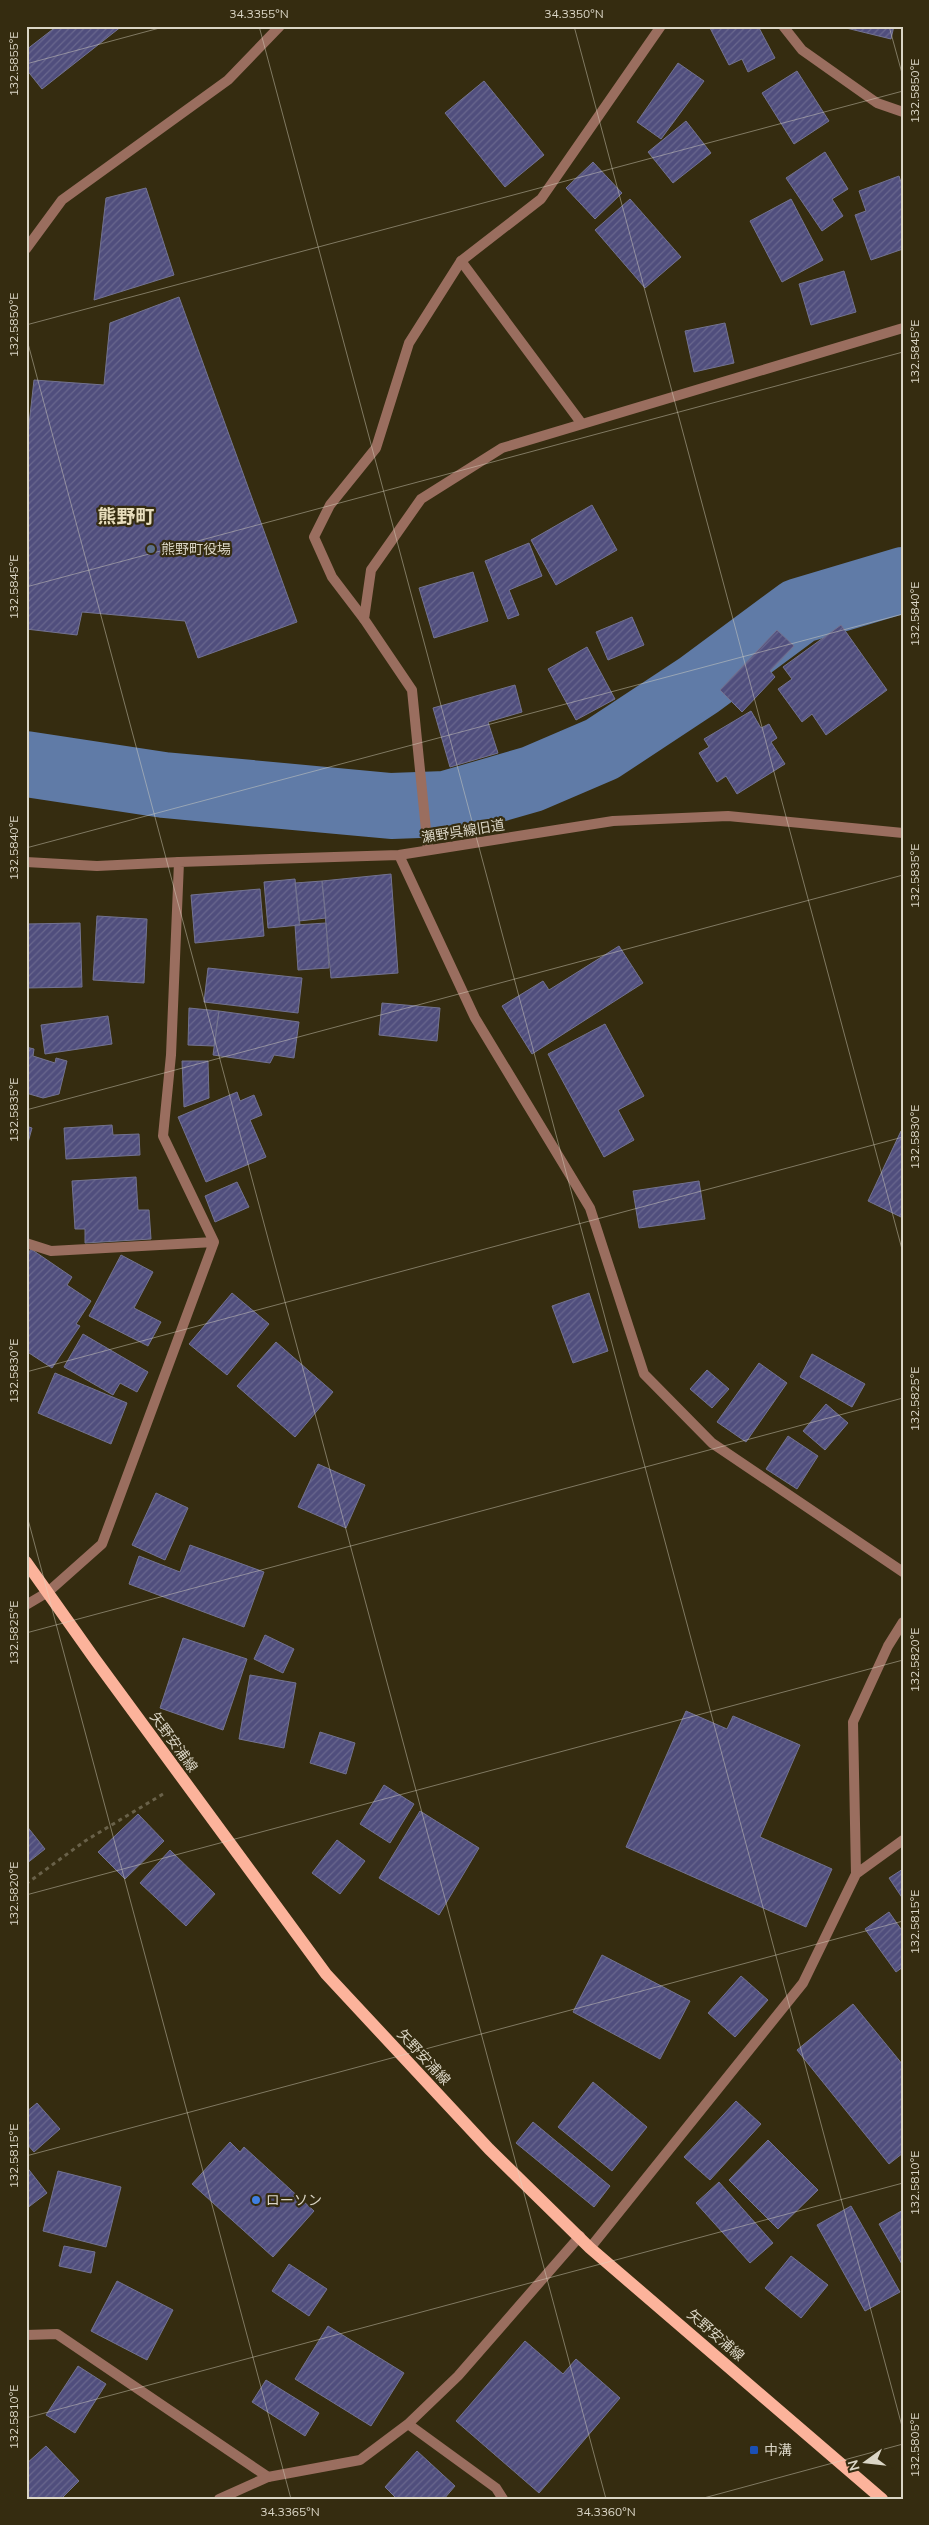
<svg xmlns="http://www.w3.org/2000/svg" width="929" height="2525" font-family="Mulish,'Noto Sans JP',sans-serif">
  <defs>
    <pattern id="building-hatch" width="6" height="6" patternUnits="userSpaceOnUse" patternTransform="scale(1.25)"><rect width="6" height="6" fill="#504e7d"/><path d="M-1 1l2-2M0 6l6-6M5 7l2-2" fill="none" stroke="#69678e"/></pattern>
  </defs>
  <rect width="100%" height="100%" fill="#352c10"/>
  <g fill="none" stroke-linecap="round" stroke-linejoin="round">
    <!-- river -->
    <path stroke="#607ba7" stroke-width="66" d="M26,764L164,785L391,806L446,804L532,779L602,749L699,685L799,611L903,580"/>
  </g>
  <!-- building -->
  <path fill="url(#building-hatch)" stroke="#737390" d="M57,26H122L42,89L26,69V50Z
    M709,26H758L775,58L748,72L742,59L729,65Z
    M838,26H894L891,39Z
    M678,63L704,81L661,139L637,122Z
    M797,71L829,121L794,144L762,93Z
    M484,81L544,155L505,187L445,113Z
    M686,121L711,153L673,183L648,152Z
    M825,152L848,189L832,199L843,216L822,231L786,178Z
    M593,162L622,193L595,219L566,188Z
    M899,176L903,188V249L871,260L855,215L866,211L859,191Z
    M146,188L174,275L94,300L106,198Z
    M630,199L681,257L645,288L595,230Z
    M791,199L823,260L782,282L750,221Z
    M844,271L856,312L811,325L799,284Z
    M179,297L297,622L198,658L185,621L82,612L77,635L26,629V451L34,380L104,385L110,323Z
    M725,323L734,363L694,372L685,331Z
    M592,505L617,550L556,585L531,540Z
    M529,543L542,576L509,590L519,615L508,619L485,561Z
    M473,572L488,621L434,638L419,588Z
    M632,617L644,645L608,660L596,632Z
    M841,625L887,690L826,735L812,714L802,722L778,689L792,679L783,667Z
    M777,630L794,646L770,671L775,677L742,712L720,690Z
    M587,647L615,699L576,720L548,669Z
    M515,685L522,712L488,722L498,753L450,767L433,708Z
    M751,711L761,728L769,724L777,738L771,742L785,764L737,794L726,776L717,782L699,753L709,747L704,739Z
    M391,874L398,973L331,978L322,881Z
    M295,879L300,925L268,928L264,882Z
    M322,881L326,918L299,921L295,883Z
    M260,889L264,936L195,943L191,895Z
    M97,916L147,919L144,983L93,980Z
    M80,923L82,987L26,988V924Z
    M326,923L329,968L298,970L295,925Z
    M619,946L643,983L532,1054L502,1006L543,981L549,990Z
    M208,968L302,978L298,1013L204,1002Z
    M382,1003L440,1008L437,1041L379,1035Z
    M189,1008L219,1011L214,1046L188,1045Z
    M219,1011L299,1022L294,1058L274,1055L270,1063L213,1055Z
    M108,1016L112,1044L45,1054L41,1025Z
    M605,1024L644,1096L618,1110L634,1140L604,1157L548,1054Z
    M26,1047L34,1049L33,1056L55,1063L56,1058L67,1061L59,1094L43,1098L26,1093Z
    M182,1061H208L209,1098L184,1107Z
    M237,1092L240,1101L254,1095L262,1115L250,1120L266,1157L206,1182L178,1117Z
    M112,1125L113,1135L139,1134L140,1155L66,1159L64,1128Z
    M26,1126L32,1128L26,1150Z
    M901,1131L903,1132V1218L868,1201Z
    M136,1177L138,1210H149L151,1239L85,1243V1229H75L72,1181Z
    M699,1181L705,1219L639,1228L633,1191Z
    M237,1182L249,1207L215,1222L205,1196Z
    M31,1249L72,1277L67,1285L91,1301L76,1324L80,1326L52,1368L26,1351V1256Z
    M121,1255L153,1272L134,1308L161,1322L148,1346L89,1316Z
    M232,1293L269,1324L227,1375L189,1344Z
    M589,1293L608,1351L573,1363L552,1306Z
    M83,1334L148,1372L137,1392L120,1383L113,1395L64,1367Z
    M276,1342L333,1392L295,1437L237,1386Z
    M812,1354L865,1384L852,1407L800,1377Z
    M759,1363L787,1383L746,1442L717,1422Z
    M707,1370L729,1389L712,1408L690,1389Z
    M55,1373L127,1403L111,1444L38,1413Z
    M826,1404L848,1423L825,1450L803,1431Z
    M788,1436L818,1456L797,1489L766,1469Z
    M318,1464L365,1485L346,1528L298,1507Z
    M156,1493L188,1508L165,1560L132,1545Z
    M190,1545L264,1572L244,1627L129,1584L139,1556L180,1572Z
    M265,1635L294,1649L283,1673L254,1659Z
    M183,1638L247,1659L223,1730L160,1708Z
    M250,1675L296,1683L284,1748L239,1739Z
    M686,1711L727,1729L733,1716L800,1745L760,1837L832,1869L806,1927L626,1847Z
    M320,1732L355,1743L346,1774L310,1763Z
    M384,1785L414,1804L390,1843L360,1824Z
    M420,1811L479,1848L439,1915L379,1878Z
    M138,1814L164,1841L125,1879L98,1852Z
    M26,1825L45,1849L26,1864Z
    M337,1840L365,1861L340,1894L312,1873Z
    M170,1850L215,1894L186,1926L140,1883Z
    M903,1869V1899L889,1878Z
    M889,1912L903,1932V1967L896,1972L865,1929Z
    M602,1955L690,2001L660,2059L573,2012Z
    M741,1976L768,2000L735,2037L708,2013Z
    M853,2004L903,2065V2153L889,2164L797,2050Z
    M593,2082L647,2127L612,2171L558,2127Z
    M736,2101L761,2124L710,2180L684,2157Z
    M37,2103L60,2129L34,2152L26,2143V2112Z
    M533,2122L610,2186L594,2207L516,2143Z
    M768,2140L818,2190L778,2229L729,2180Z
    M230,2142L240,2152L244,2147L314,2211L273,2257L192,2184Z
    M26,2166L47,2193L26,2209Z
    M58,2171L121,2187L106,2247L43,2231Z
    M719,2182L773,2243L750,2263L696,2203Z
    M851,2206L900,2292L865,2311L817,2225Z
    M903,2210V2266L879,2224Z
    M64,2246L95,2252L91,2273L59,2266Z
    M791,2256L828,2285L801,2318L765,2288Z
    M289,2264L327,2289L309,2316L272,2291Z
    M117,2281L173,2310L147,2360L91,2331Z
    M328,2326L404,2373L371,2426L295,2379Z
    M525,2341L563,2374L576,2359L620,2398L539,2493L456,2421Z
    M78,2366L106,2384L75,2433L46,2415Z
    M266,2380L319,2413L305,2436L252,2402Z
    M46,2446L79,2481L61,2499H26V2464Z
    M417,2451L455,2486L444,2499H397L385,2487Z"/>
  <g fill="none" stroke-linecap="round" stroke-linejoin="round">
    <!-- path -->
    <path stroke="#696149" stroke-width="3" stroke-dasharray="4 4" stroke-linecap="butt" d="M26,1884L85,1841L163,1794"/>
    <!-- service -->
    <path stroke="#9a6e5f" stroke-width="10" d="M364,619L332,577L314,537L330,505L376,448L409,343L461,261
      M26,2335L57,2334L268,2477"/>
    <!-- minor -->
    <path stroke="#9a6e5f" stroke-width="10" d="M783,26L802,50L877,103L903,112
      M26,249L62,200L228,80L280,26
      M582,424L461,261L541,199L661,26
      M428,850L412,690L364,619L371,570L421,499L502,448L903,328
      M399,855L475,1018L590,1208L644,1374L712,1443L903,1572
      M26,1243L51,1251L214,1242
      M26,1605L48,1592L102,1544L214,1242L163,1136L171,1055L179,862L399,855L613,821L728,816L903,833
      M856,1874L903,1840
      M590,2248L803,1983L856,1874L853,1722L888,1646L903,1622
      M408,2424L496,2488L503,2499
      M219,2499L268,2477L360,2460L408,2424L458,2376L580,2236"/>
    <!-- tertiary -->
    <path stroke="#9a6e5f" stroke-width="10" d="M26,862L97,866L179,862"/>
    <!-- primary -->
    <path stroke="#fcb39b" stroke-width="12" d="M26,1562L94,1658L326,1974L489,2149L590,2248L882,2499"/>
  </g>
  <!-- ticks -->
  <path fill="none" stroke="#dbd6c6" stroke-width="1" stroke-opacity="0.45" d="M259,26L903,2430M574,26L903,1253M889,26L903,77M26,64L167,26M26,325L903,91M26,336L606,2499M26,587L903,352M26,848L903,614M26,1110L903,875M26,1372L903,1137M26,1512L291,2499M26,1633L903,1398M26,1895L903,1660M26,2156L903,1921M26,2418L903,2183M700,2499L903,2444"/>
  <!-- markers -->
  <circle fill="#5c6f8a" stroke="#352c10" stroke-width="2" cx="151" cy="549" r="5"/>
  <circle fill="#3f7fe0" stroke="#352c10" stroke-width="2" cx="256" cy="2200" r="5"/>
  <rect fill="#1a4fb4" stroke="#352c10" stroke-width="2" x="749" y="2445" width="10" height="10" rx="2.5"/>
  <g text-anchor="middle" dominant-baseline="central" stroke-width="4.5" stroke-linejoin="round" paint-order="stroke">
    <!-- poi labels -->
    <g font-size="14" fill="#dbd6c6" stroke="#352c10" text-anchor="start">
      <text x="161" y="549">熊野町役場</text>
      <text x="266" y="2200">ローソン</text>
      <text x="764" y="2450">中溝</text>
    </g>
    <!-- street labels -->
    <g font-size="14" fill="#dbd6c6" stroke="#352c10">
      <text transform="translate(463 831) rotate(-9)">瀬野呉線旧道</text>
      <text transform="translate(174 1742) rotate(54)">矢野安浦線</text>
      <text transform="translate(424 2057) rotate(47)">矢野安浦線</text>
      <text transform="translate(716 2335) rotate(41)">矢野安浦線</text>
    </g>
    <!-- district labels -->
    <g font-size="19" font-weight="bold" fill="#e8debd" stroke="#352c10">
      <text x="126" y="516">熊野町</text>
    </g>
  </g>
  <!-- border -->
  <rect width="929" height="2525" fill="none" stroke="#352c10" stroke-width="55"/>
  <!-- north arrow -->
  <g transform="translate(866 2462) rotate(255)" stroke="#352c10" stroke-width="4" paint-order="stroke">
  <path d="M0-4L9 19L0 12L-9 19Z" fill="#dbd6c6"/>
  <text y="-8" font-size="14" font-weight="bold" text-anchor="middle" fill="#dbd6c6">N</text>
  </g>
  <rect x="28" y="28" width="874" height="2470" fill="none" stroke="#dbd6c6" stroke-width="2"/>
  <g font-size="12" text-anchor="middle" fill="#dbd6c6">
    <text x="259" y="18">34.3355°N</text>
    <text x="574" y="18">34.3350°N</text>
    <text transform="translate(14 64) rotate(-90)" y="4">132.5855°E</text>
    <text transform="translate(915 91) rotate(-90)" y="4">132.5850°E</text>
    <text transform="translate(14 325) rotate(-90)" y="4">132.5850°E</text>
    <text transform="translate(915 352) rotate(-90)" y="4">132.5845°E</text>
    <text transform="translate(14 587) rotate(-90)" y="4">132.5845°E</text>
    <text transform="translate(915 614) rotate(-90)" y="4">132.5840°E</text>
    <text transform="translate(14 848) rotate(-90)" y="4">132.5840°E</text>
    <text transform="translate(915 876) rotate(-90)" y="4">132.5835°E</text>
    <text transform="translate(14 1110) rotate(-90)" y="4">132.5835°E</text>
    <text transform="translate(915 1137) rotate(-90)" y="4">132.5830°E</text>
    <text transform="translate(14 1371) rotate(-90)" y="4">132.5830°E</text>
    <text transform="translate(915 1399) rotate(-90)" y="4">132.5825°E</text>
    <text transform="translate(14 1633) rotate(-90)" y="4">132.5825°E</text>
    <text transform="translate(915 1660) rotate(-90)" y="4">132.5820°E</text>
    <text transform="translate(14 1894) rotate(-90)" y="4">132.5820°E</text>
    <text transform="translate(915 1922) rotate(-90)" y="4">132.5815°E</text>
    <text transform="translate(14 2156) rotate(-90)" y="4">132.5815°E</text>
    <text transform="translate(915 2183) rotate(-90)" y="4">132.5810°E</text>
    <text transform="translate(14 2417) rotate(-90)" y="4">132.5810°E</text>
    <text transform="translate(915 2445) rotate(-90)" y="4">132.5805°E</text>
    <text x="290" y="2516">34.3365°N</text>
    <text x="606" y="2516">34.3360°N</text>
  </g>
</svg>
